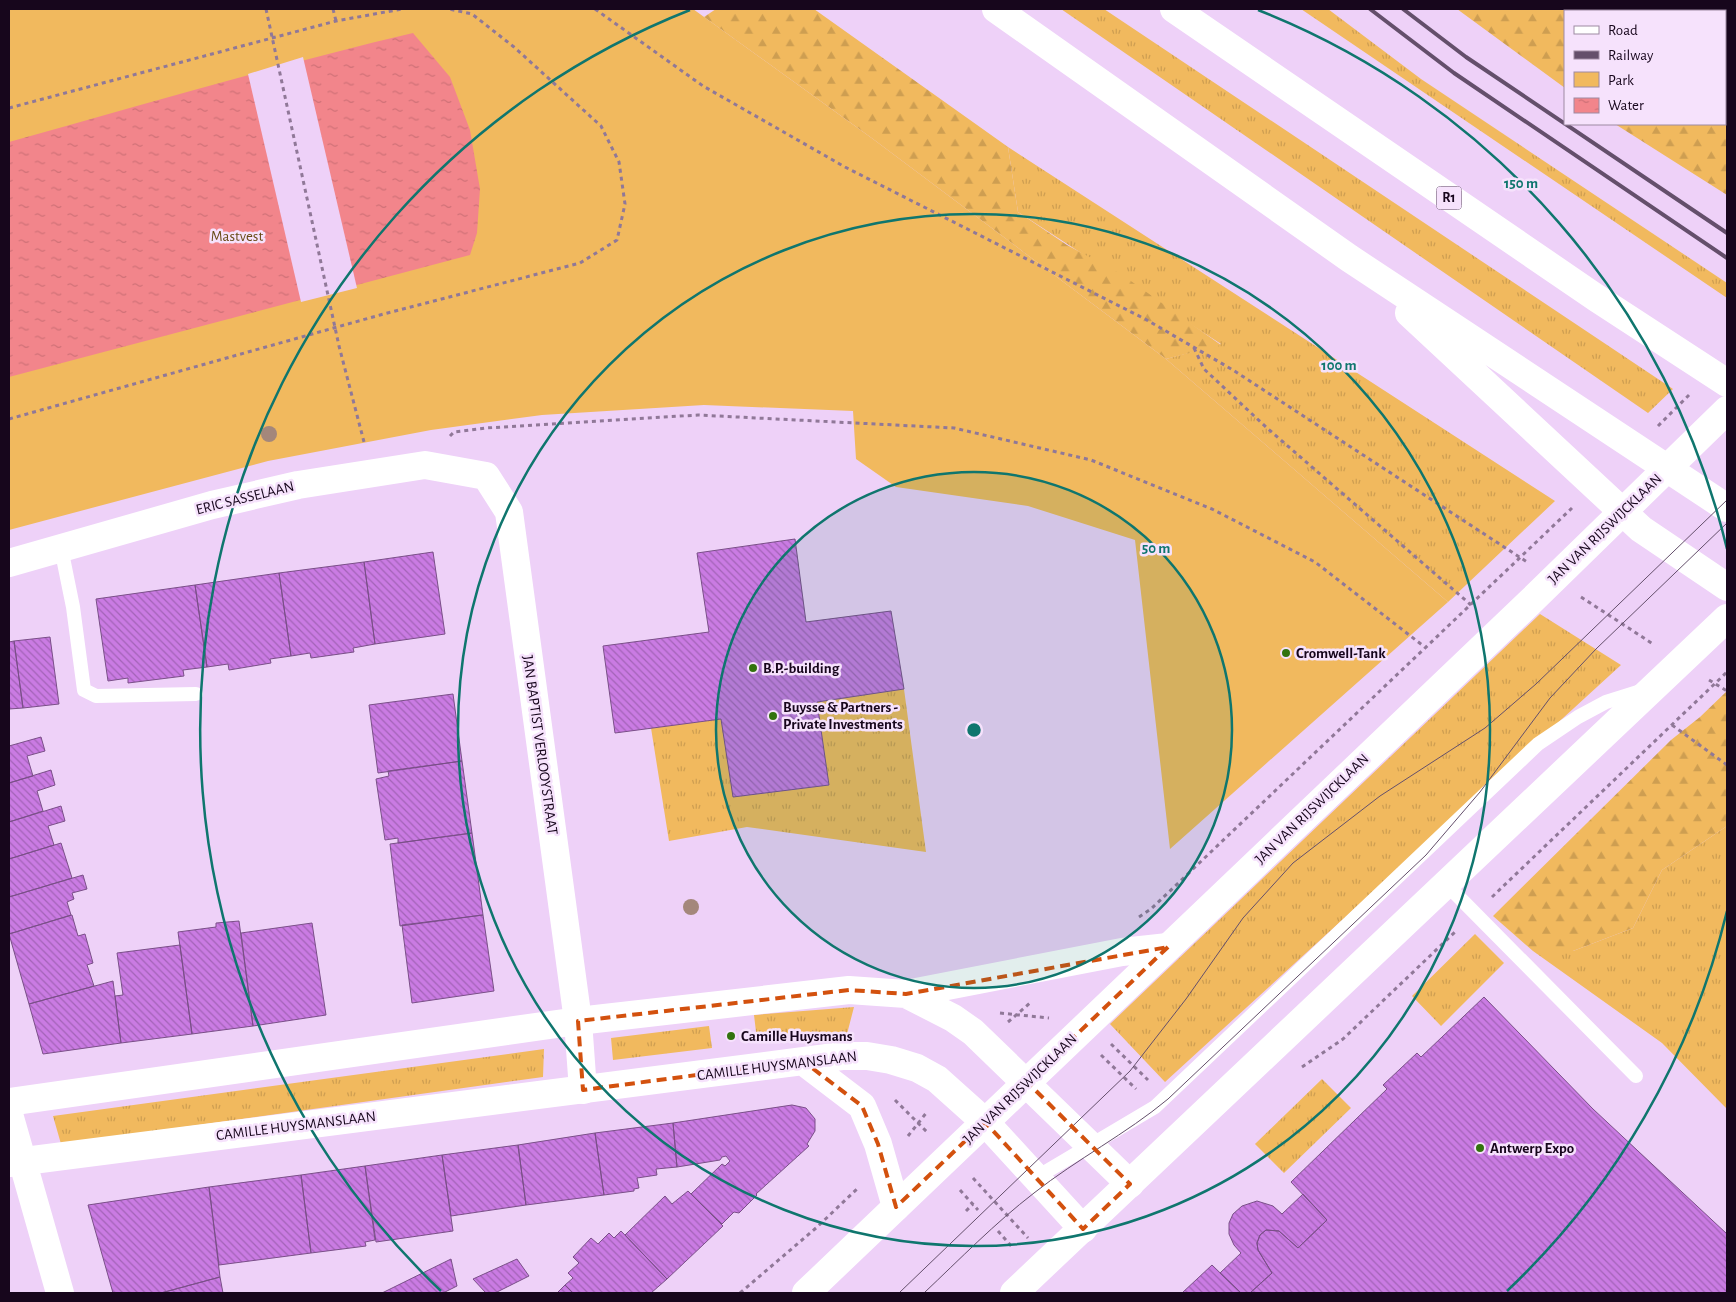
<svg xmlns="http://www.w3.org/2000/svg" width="1736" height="1302" font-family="'Alegreya Sans',sans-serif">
  <defs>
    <pattern id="grass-tufts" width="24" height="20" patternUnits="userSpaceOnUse" patternTransform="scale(1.25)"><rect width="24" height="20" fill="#f1b95e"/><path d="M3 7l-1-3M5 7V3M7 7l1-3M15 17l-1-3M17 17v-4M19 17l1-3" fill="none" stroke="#ce9e51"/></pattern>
    <pattern id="forest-firs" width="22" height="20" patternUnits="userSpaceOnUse" patternTransform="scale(1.25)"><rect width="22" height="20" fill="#f1b95e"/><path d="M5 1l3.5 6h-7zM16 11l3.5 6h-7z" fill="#ce9e51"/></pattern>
    <pattern id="water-ripples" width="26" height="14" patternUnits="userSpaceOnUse" patternTransform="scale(1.25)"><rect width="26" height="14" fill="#f2858b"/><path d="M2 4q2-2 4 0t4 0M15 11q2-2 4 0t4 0" fill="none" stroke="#cf7177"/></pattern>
    <pattern id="building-back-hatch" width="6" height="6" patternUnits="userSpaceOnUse" patternTransform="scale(1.25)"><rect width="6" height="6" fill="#ca7be3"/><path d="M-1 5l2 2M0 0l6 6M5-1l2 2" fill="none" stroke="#a363b7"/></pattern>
  </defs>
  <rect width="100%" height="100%" fill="#eed1f8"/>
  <!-- grass -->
  <path fill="url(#grass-tufts)" d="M1061,9H1104L1673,389L1648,413Z
    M1301,9H1328L1421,79L1727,283V298Z
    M1008,147L1555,501L1448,602L1166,359L1221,344L1018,212Z
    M1540,614L1621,665L1165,1082L1110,1024Z
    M904,689L926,852L747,827L669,841L651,728L721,719L734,797L829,785L817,702Z
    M1727,826V1109L1662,1043L1533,951H1573L1633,928L1662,870Z
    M1475,934L1504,963L1441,1026L1412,996Z
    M854,1007L847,1034L757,1040L754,1015Z
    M709,1026L712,1048L613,1060L611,1038Z
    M544,1049L543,1077L61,1144L53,1116Z
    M1322,1079L1351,1108L1284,1173L1255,1144Z"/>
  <!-- forest -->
  <path fill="url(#forest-firs)" d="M716,9H814L1008,147L1018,212L1067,245L1121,274L1221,345L1166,359L873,139L704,17Z
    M1457,9H1727V195L1615,124H1725V11H1565V88Z
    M1727,691V826L1662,870L1633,928L1573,951H1533L1493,916L1671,740L1700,717Z"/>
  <!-- park -->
  <path fill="#f1b95e" d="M9,9H693L873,139L1166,359L1448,602L1170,849L1135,540L1028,506L896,487L856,459L853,411L704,405L542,415L431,430L268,461L9,530Z"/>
  <!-- water -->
  <path fill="url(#water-ripples)" d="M413,33L450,77L470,130L480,189L477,233L470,255L9,377V142C143,105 277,65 413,33Z"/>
  <!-- pier -->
  <path fill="#eed1f8" d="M303,57L357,288L301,302L248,74Z"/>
  <!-- building -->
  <path fill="url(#building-back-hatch)" stroke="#7a4f88" d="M795,539L806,622L891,611L904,689L817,702L829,785L733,797L721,719L615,733L603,646L709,632L697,553Z
    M433,552L445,634L375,644L364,562Z
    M364,562L375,644L353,648L354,652L311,658L310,653L291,656L279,573Z
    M279,573L291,656L270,659L271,663L229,670L228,664L207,667L195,585Z
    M195,585L207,667L183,670L184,676L128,683V678L108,681L96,599Z
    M50,637L59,704L23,708L14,641Z
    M14,641L23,708L9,709V642Z
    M453,694L462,761L378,773L369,705Z
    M41,737L45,751L27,756L33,776L9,783V746Z
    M462,761L472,833L398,843V838L385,840L376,779L389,776L388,771Z
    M51,770L55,785L37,791L43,811L9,822V783Z
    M61,806L65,821L48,826L54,845L9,859V822Z
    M472,833L483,915L400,926L390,844Z
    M61,843L72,878L9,897V859Z
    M83,875L87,889L72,893L74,899L67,902L71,915L9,934V897Z
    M72,915L78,936L85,934L93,963L87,965L94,986L29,1004L9,934Z
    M483,915L494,991L412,1003L402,925Z
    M239,921L253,1026L192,1034L178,932L216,927V923Z
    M312,923L326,1015L253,1026L241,933Z
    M180,945L192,1034L121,1043L115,996L123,995L117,953Z
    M113,981L121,1043L43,1054L29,1004Z
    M1484,997L1593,1109L1727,1234V1293H1250L1272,1273L1258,1250L1257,1243L1260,1235L1266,1230L1279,1231L1298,1248L1327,1220L1291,1182L1387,1089L1383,1085L1417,1053L1421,1057Z
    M792,1105L806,1108L815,1119V1131L807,1144L809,1146L756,1194L757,1195L739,1213L734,1212L722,1224L691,1194L722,1164L725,1166L730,1161L726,1156L722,1157L720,1160L677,1167L673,1123Z
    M673,1123L677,1167L656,1169L657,1175L637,1178L639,1188L634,1189V1191L604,1195L595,1133Z
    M595,1133L604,1195L526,1205L518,1145Z
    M518,1145L526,1205L451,1216L442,1155Z
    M442,1155L453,1231L376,1242L365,1166Z
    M365,1166L375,1240L365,1242L366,1246L311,1253L301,1175Z
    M301,1175L311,1253L219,1265L209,1187Z
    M209,1187L220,1277L161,1293H113L88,1205Z
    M688,1191L723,1226L667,1279L625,1235L665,1196L672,1204Z
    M1303,1194L1327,1220L1298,1248L1279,1231L1266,1230L1260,1235L1257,1243L1258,1250L1272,1273L1250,1293H1241L1220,1273L1241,1253L1234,1245L1229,1234V1223L1233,1214L1242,1206L1257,1201L1273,1206L1282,1214Z
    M621,1231L667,1279L651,1293H573L565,1285L573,1278L568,1273L579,1263L573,1257L591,1238L598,1244L609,1233L614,1238Z
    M451,1259L457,1286L443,1293H382Z
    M517,1259L529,1276L495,1293H486L473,1279Z
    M1212,1265L1241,1293H1182Z
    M220,1277L223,1293H161Z
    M565,1285L573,1293H557Z"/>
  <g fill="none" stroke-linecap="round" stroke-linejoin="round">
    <!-- path -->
    <path stroke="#907898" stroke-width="3" stroke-dasharray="4 4" stroke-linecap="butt" d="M266,9L339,346L364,442
      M333,9L336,21
      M595,9L703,86L845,167L1145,319L1233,370L1527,562
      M9,108L336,21L402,9
      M1194,348L1204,369L1267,428L1471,605
      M9,419L380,315L580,263L617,240L625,204L619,162L601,126L514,47L472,14L449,9
      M1658,426L1689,395
      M450,436L454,432L486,428L698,415L954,428L1091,460L1212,509L1315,562L1426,648
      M1581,597L1653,644
      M1709,680L1727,691
      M1672,725L1727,765
      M1492,897L1727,672
      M1139,917L1151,909L1572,508
      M1000,1013L1049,1018
      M1008,1022L1030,1003
      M1111,1044L1148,1080
      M1101,1055L1136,1089
      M1302,1067L1343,1039L1456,931
      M895,1100L928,1133
      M908,1136L927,1112
      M973,1178L1028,1238
      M960,1190L978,1210
      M966,1211L973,1204
      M998,1231L1012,1247
      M740,1293L816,1228L857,1189"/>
    <!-- service -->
    <path stroke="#fff" stroke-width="14" d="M61,548L73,607L84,690L96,696L196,694
      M1447,885L1636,1076
      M1037,1177L1155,1107L1538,744L1578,717L1606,702L1641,691"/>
    <!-- minor -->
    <path stroke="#fff" stroke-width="28" d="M9,563L212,505L298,485L425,465L486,476L509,512L578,1021L583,1090
      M9,1114L60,1293"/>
    <!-- tertiary -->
    <path stroke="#fff" stroke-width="28" d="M906,994L953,1018L973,1032L1130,1184
      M803,1061L862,1106L878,1144L896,1207
      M9,1102L578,1021L849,990L906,994L1122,952L1168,947
      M9,1163L842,1056H867L891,1060L917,1068L937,1079L985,1122L1083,1229"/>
    <!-- secondary -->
    <path stroke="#fff" stroke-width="28" d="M806,1293L1528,604L1727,410
      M1014,1293L1727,618"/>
    <!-- motorway -->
    <path stroke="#fff" stroke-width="28" d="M996,9L1349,258L1727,508
      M1174,9L1595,297L1727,383
      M1409,313L1641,529L1727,587"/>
    <!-- tram -->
    <path stroke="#644f6b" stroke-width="1" d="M899,1293L1130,1071L1186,999L1243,918L1293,863L1380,796L1485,728L1536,684L1727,500
      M924,1293C960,1259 995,1223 1034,1193C1077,1159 1126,1134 1168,1099L1426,855L1480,792L1550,698L1596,649L1727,523"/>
    <!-- rail -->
    <path stroke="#644f6b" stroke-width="4" d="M1370,9L1454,73L1727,258
      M1403,9L1466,57L1727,233"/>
  </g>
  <!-- trees -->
  <g fill="#a4877b">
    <circle cx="269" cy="434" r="8"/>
    <circle cx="691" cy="907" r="8"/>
  </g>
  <!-- marked area -->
  <path fill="none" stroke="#d3510e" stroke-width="4" stroke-dasharray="10 6" stroke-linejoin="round" d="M1168,947L1027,1082L1130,1184L1083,1229L985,1122L896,1207L878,1144L862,1106L803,1061L583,1090L578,1021L849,990L906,994Z"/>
  <!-- distance rings -->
  <circle cx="974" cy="730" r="258" fill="#0f766e" fill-opacity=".12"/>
  <g fill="none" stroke="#0f766e" stroke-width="2.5">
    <circle cx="974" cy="730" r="258"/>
    <circle cx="974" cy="730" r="516"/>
    <path d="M1727 911A774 774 0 0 1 1507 1291M441 1291A774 774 0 0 1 690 10M1258 10A774 774 0 0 1 1727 549"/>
  </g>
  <!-- markers -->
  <g fill="#32730e" stroke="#f6e2fc" stroke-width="2">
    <circle cx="1286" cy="653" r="5"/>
    <circle cx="753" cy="668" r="5"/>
    <circle cx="773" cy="716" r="5"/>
    <circle cx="731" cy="1036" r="5"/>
    <circle cx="1480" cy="1148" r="5"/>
  </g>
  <g text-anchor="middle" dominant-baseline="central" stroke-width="5" stroke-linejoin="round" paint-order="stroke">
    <!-- shield labels -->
    <rect fill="#f6e2fc" stroke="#5a485f" stroke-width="1" x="1436.5" y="186.5" width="25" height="23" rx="4"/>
    <g font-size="14" font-weight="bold" fill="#17061c">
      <text x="1449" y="198">R1</text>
    </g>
    <!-- park labels -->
    <g font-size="15" fill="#674a15" stroke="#f6e2fc">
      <text x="237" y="236">Mastvest</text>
    </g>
    <!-- street labels -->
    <g font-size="15" fill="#17061c" stroke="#f6e2fc">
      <text transform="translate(245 498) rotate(-14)">ERIC SASSELAAN</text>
      <text transform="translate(1605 529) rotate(-44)">JAN VAN RIJSWIJCKLAAN</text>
      <text transform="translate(540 745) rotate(82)">JAN BAPTIST VERLOOYSTRAAT</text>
      <text transform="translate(1312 809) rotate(-44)">JAN VAN RIJSWIJCKLAAN</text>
      <text transform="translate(777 1066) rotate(-7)">CAMILLE HUYSMANSLAAN</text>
      <text transform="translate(1020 1089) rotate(-44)">JAN VAN RIJSWIJCKLAAN</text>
      <text transform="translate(296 1126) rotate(-7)">CAMILLE HUYSMANSLAAN</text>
    </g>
    <!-- poi labels -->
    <g font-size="15" font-weight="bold" fill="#17061c" stroke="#f6e2fc" text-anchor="start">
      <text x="1296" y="653">Cromwell-Tank</text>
      <text x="763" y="668">B.P.-building</text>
      <text x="783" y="707">Buysse &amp; Partners -<tspan x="783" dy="17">Private Investments</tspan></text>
      <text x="741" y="1036">Camille Huysmans</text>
      <text x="1490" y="1148">Antwerp Expo</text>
    </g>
  </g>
  <circle cx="974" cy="730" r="8" fill="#0f766e" stroke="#f6e2fc" stroke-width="2.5"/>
  <g font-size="15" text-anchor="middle" font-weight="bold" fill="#0f766e" stroke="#f6e2fc" stroke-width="5" stroke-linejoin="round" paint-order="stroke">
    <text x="1521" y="188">150 m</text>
    <text x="1339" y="370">100 m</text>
    <text x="1156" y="553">50 m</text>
  </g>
  <!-- border -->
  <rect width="1736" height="1302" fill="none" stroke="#17061c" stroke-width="20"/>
  <!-- legend -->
  <rect x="1564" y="10" width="162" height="115" fill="#f6e2fc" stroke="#9d8aa2"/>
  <rect x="1574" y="26" width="25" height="8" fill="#ffffff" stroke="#9d8aa2"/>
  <text x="1608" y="35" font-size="15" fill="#17061c">Road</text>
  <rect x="1574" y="51" width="25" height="8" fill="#644f6b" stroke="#9d8aa2"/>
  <text x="1608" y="60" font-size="15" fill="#17061c">Railway</text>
  <rect x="1574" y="72" width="25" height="15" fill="#f1b95e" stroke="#9d8aa2"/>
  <text x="1608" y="85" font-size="15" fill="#17061c">Park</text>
  <rect x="1574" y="98" width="25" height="15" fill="url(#water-ripples)" stroke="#9d8aa2"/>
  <text x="1608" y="110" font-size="15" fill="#17061c">Water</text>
</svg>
